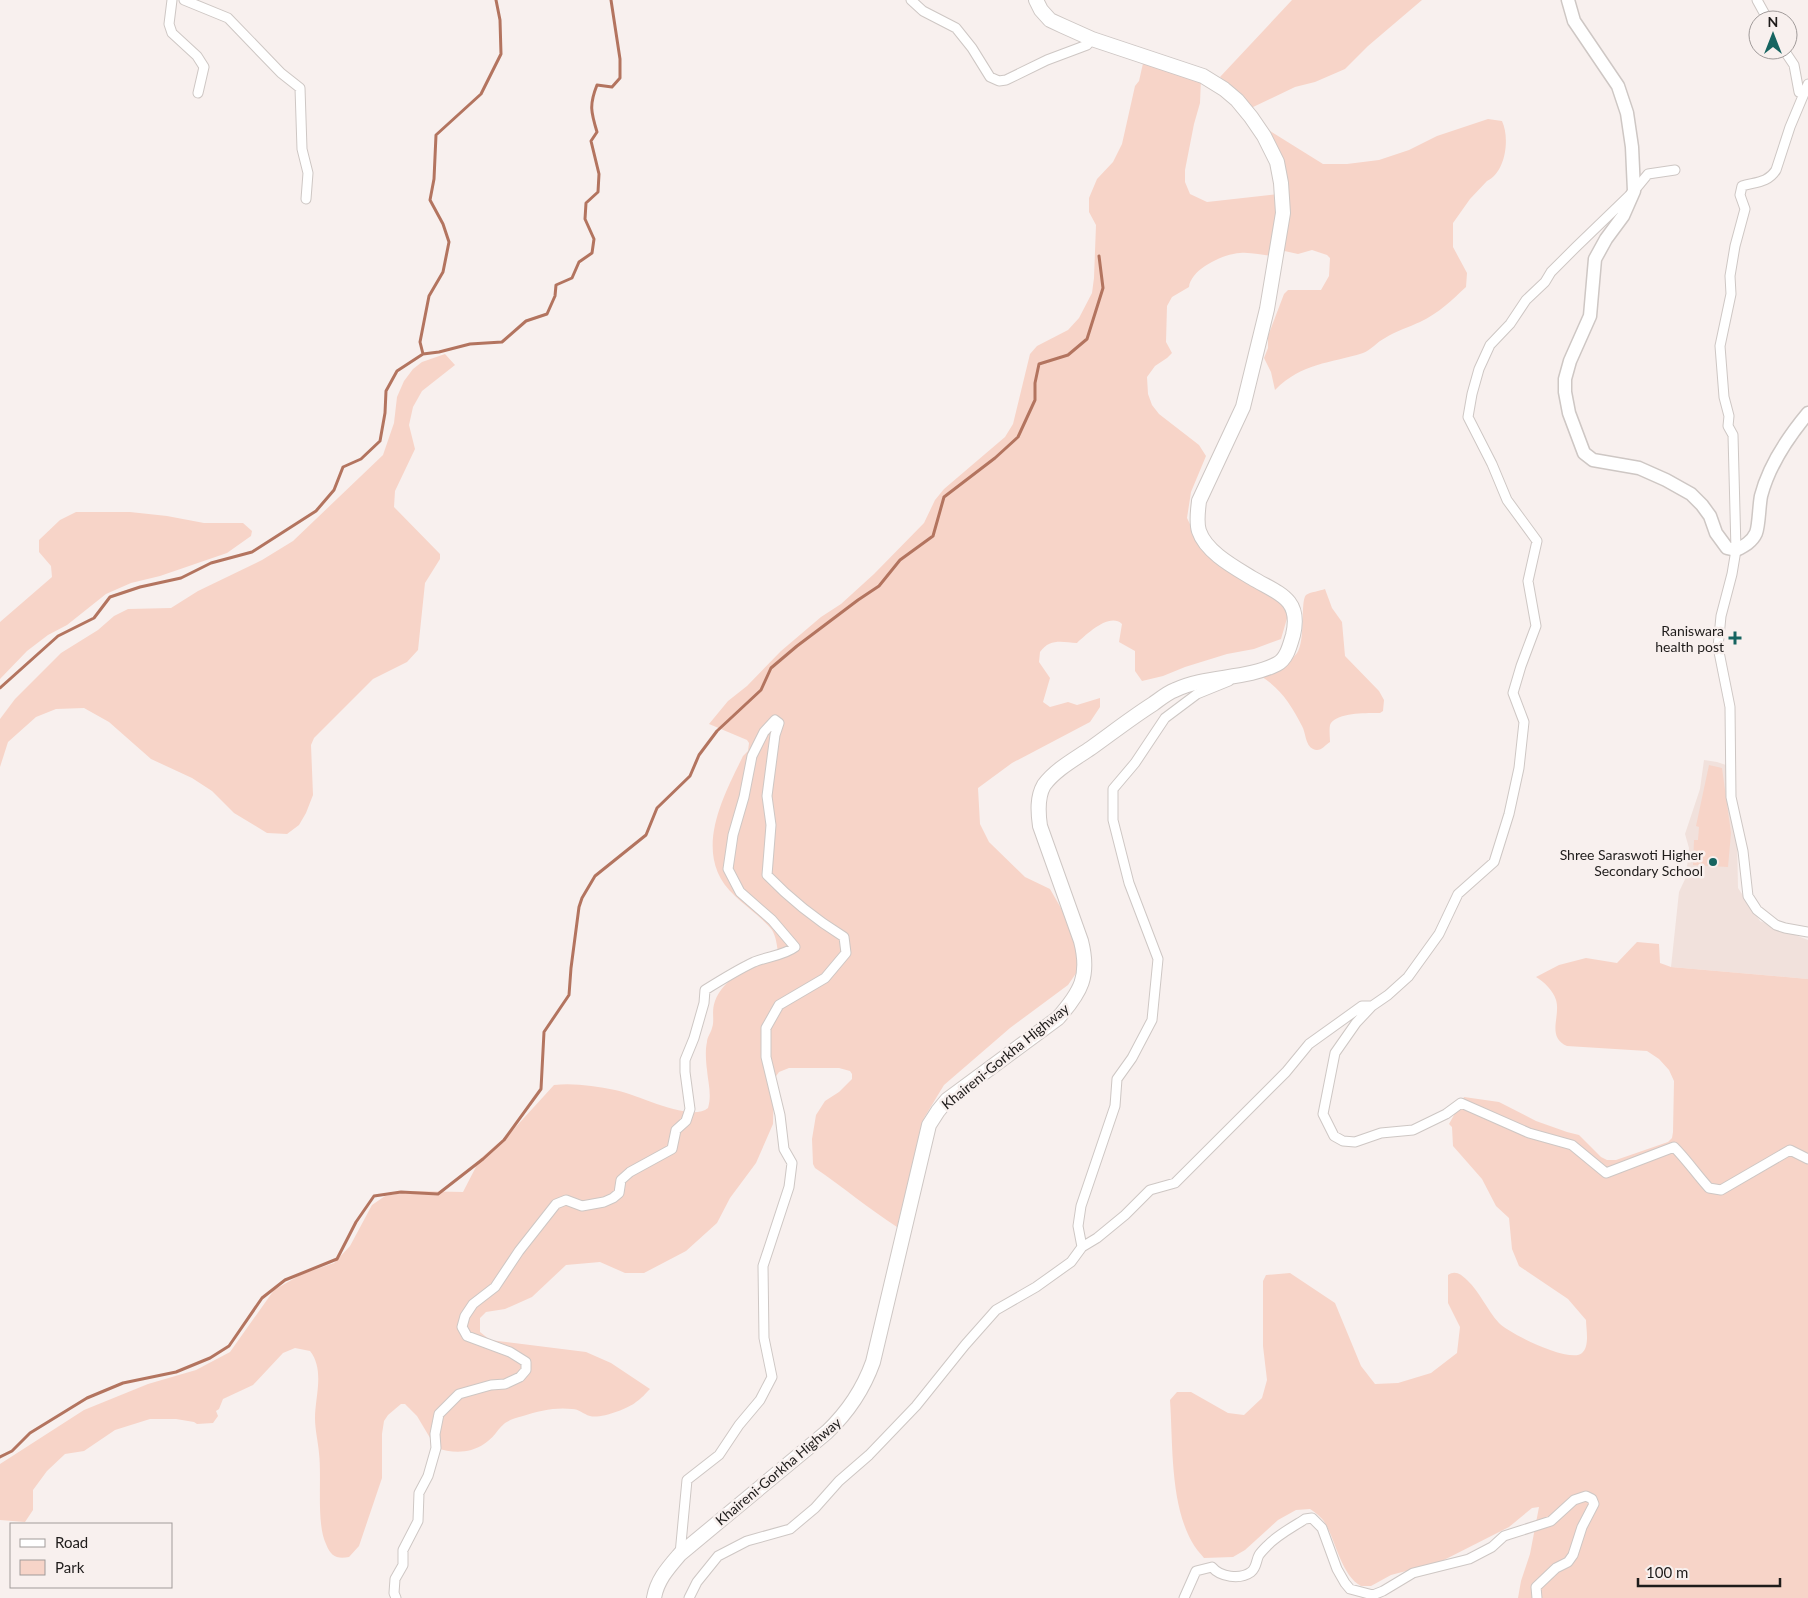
<svg xmlns="http://www.w3.org/2000/svg" width="1808" height="1598" font-family="Lato,sans-serif">
  <rect width="100%" height="100%" fill="#f8f0ee"/>
  <!-- built -->
  <path fill="#f1e1dc" d="M1704,760L1717,762L1726,765L1737,839L1738,888L1760,921L1808,940V979L1671,967L1679,892L1686,877L1689,848L1685,834L1700,789Z"/>
  <!-- green -->
  <path fill="#f7d4c8" d="M1292,0H1422L1368,46L1345,69L1315,82L1295,87L1251,108L1239,93L1220,77Z
    M1144,59L1201,79L1200,103L1194,124L1185,170V182L1190,194L1207,202L1278,194L1272,256C1261,255 1250,252 1240,253C1223,254 1191,269 1189,287L1172,297L1167,306L1166,342L1172,353L1167,358L1155,366L1147,377L1148,394L1152,405L1159,414L1199,445L1206,456L1191,492L1187,518L1202,549L1278,599L1288,615L1281,639L1254,649L1227,654L1185,667L1163,676L1142,681L1135,671V651L1119,642L1122,624C1109,612 1086,635 1077,643C1062,642 1050,638 1040,652L1039,662L1050,678L1043,702L1050,707L1068,702L1077,705L1100,698V707L1090,722L1012,763L978,788L980,824L989,842L1025,877L1050,889L1080,941L1081,966L1068,985L1010,1028L944,1085L924,1118L897,1227C869,1209 843,1187 815,1168L813,1164L812,1139L816,1115L825,1101L839,1092L852,1079V1074L850,1071L839,1068H789L779,1072L774,1079L773,1124L756,1163L730,1198L717,1223L686,1251L644,1273H625L600,1262L566,1265L532,1297L505,1309L486,1312L480,1318V1332L490,1340L586,1352L611,1363L650,1389C646,1393 641,1399 636,1402C628,1409 600,1419 590,1416C583,1414 579,1409 572,1409C555,1407 539,1411 523,1416C496,1422 502,1432 484,1444C469,1454 452,1453 436,1448L417,1416L405,1404H401L388,1415L384,1421L382,1434V1478L359,1546L349,1557C337,1559 331,1557 326,1544C316,1523 322,1478 319,1453C318,1441 315,1430 315,1418C315,1397 325,1370 310,1351L295,1348L283,1353L253,1385L223,1399L219,1409L216,1411L218,1416L213,1423L197,1424L194,1422L176,1419H150L115,1430L84,1451L65,1454L47,1471L33,1490V1510L25,1522L0,1520V1464L84,1410L148,1384L196,1370L230,1352L274,1290L302,1274L334,1263L350,1246L372,1205L385,1196L415,1191L463,1192L480,1159L512,1131L554,1085C574,1083 595,1086 615,1090C635,1093 690,1123 708,1108C712,1095 708,1082 707,1070C706,1062 705,1050 707,1042C707,1037 711,1033 712,1028C715,1020 711,1012 715,1001C724,976 757,964 778,952C777,946 776,936 772,930C766,921 744,905 735,896C691,856 722,799 743,756L748,751L749,743L747,740L709,724L728,701L747,686L781,651L821,617L841,604L874,574L924,523L935,500L944,489L1005,437L1013,424L1030,354L1037,346L1068,330L1079,318L1092,293L1094,278L1096,225L1089,212V198L1097,179L1113,162L1122,144L1135,86L1139,81Z
    M1488,119L1502,121C1510,138 1506,172 1487,181L1470,199L1453,223V247L1467,273L1466,287C1452,300 1439,313 1420,322C1409,327 1396,331 1385,338C1377,342 1371,350 1363,353C1329,364 1303,362 1275,390L1271,372L1264,358L1268,348V336L1284,294L1288,290H1321L1329,276L1330,258L1327,255L1312,250L1298,254L1280,250L1289,195L1283,163L1265,128L1323,164H1347L1379,160L1409,150L1437,136Z
    M445,354L455,365L422,391L413,407L409,425L415,449L395,491L394,507L440,554V559L425,583L418,650L407,662L373,679L314,738L311,745L313,795L306,813L299,825L287,834L267,833L234,813L212,791L192,778L151,759L109,722L84,708L56,709L36,717L8,742L0,767V719L15,699L61,653L98,630L114,616L128,609L171,608L198,591L262,560L293,541L383,455L394,423L397,397L404,381L413,369L422,362Z
    M76,512H130L167,516L204,523H243L252,531L251,536L227,553L160,576L131,583L106,594L67,625L48,635L27,651L0,679V622L52,577L51,566L39,552V540L60,520Z
    M1325,589L1332,608L1342,622L1345,656L1379,691L1384,700L1383,711L1380,713C1369,713 1335,712 1330,725C1329,730 1330,737 1330,742C1325,745 1320,753 1313,749C1305,745 1306,733 1302,726C1292,706 1280,687 1260,676C1272,670 1289,664 1297,653C1306,640 1300,601 1306,595C1310,592 1320,591 1325,589Z
    M1709,765L1722,768L1731,833L1728,867L1693,865L1694,840H1698L1699,827L1696,826Z
    M1637,942L1659,944L1660,963L1671,967L1808,979V1598H1518L1521,1581L1530,1554L1539,1507L1532,1508L1509,1527L1440,1562L1391,1575L1371,1586H1361C1342,1576 1336,1542 1326,1525C1323,1518 1316,1513 1310,1509L1296,1510L1278,1520L1245,1550L1233,1557L1204,1558C1200,1553 1195,1548 1192,1542C1170,1503 1173,1444 1170,1400L1177,1392H1191L1228,1413L1244,1415L1262,1398L1267,1380L1263,1346V1281L1266,1275L1290,1273L1335,1303L1361,1366L1375,1384L1398,1383L1431,1373L1457,1353L1460,1327L1448,1303V1275C1455,1270 1461,1274 1467,1280C1480,1292 1487,1310 1499,1323C1508,1333 1571,1364 1582,1353C1590,1346 1586,1329 1586,1320L1568,1299L1519,1266L1512,1249L1509,1218L1496,1206L1482,1179L1453,1146L1452,1127L1449,1124L1464,1097L1499,1102L1536,1121L1567,1132L1579,1135L1601,1157L1607,1160H1616L1668,1142L1672,1138L1673,1132L1674,1081L1669,1070L1659,1059L1647,1051L1567,1046C1546,1037 1561,1016 1556,1000C1553,990 1544,982 1536,977L1559,965L1586,958L1617,963Z"/>
  <g fill="none" stroke-linecap="round" stroke-linejoin="round">
    <!-- stream -->
    <path stroke="#b3745f" stroke-width="3" d="M423,354L420,342L429,296L443,272L449,242L443,224L430,200L434,179L436,135L481,94L501,54L500,20L496,0
      M0,688L58,636L94,618L110,597L140,587L181,578L211,563L252,552L316,511L334,490L343,467L361,459L380,441L385,413L386,391L397,371L423,354L439,352L470,344L502,342L526,321L547,314L555,296L556,285L572,278L579,262L592,253L594,239L585,219L586,203L598,192L599,174L591,141L597,132C591,112 589,105 597,85L612,87L620,78V59L611,0
      M0,1457L12,1451L30,1433L87,1398L123,1383L176,1372L210,1358L229,1346L262,1298L285,1280L337,1259L356,1222L374,1196L401,1192L438,1194L483,1159L504,1140L541,1089L544,1032L569,995L571,968L579,907L582,898L595,876L646,835L657,808L690,776L699,755L717,731L761,690L771,668L797,646L858,600L879,586L900,560L933,536L944,497L995,458L1018,437L1035,400V383L1039,364L1068,355L1087,339L1103,288L1099,256"/>
    <!-- minor casing -->
    <g stroke="#cec7c4" stroke-width="11">
      <path id="minor" d="M172,0L169,24L172,33L197,56L204,67L198,93
        M184,0L228,18L281,73L300,88L302,149L308,173L306,199
        M911,0L923,11L956,28L972,48L990,77L999,81L1006,80L1047,60L1087,45L1092,39
        M1757,0L1768,20
        M1784,50L1794,65L1799,92H1804
        M1808,84L1790,127L1776,170C1768,183 1755,182 1742,186L1740,195L1745,209L1735,246L1730,276L1731,294L1720,346L1724,397L1729,416L1728,426L1733,435L1736,550L1732,574L1721,616L1718,647L1730,707L1731,797L1743,851L1748,896L1757,910L1776,925L1785,928L1808,932
        M1675,170L1648,174L1634,191L1576,247L1551,272L1545,282L1526,300L1510,324L1490,345L1479,369L1472,394L1468,417L1492,464L1507,500L1537,541L1528,581L1536,626L1521,666L1513,693L1524,722L1519,768L1509,814L1494,862L1458,894L1439,934L1408,977L1388,995L1372,1006L1356,1023L1335,1053L1323,1114L1334,1136L1343,1141L1355,1142L1381,1133L1413,1130L1446,1114L1461,1103L1529,1133L1572,1145L1606,1173L1674,1147C1687,1160 1697,1175 1709,1188L1721,1190L1790,1150L1808,1159
        M1082,1247L1097,1238L1125,1215L1150,1190L1175,1183L1286,1072L1309,1044L1362,1006H1372
        M396,1598L394,1593L395,1579L403,1565V1550L418,1521L419,1493L428,1476L436,1448L435,1434L439,1414L459,1394L491,1385L505,1384L520,1377L526,1370V1362L510,1352L467,1336L462,1327L465,1316L473,1304L495,1287L519,1251L556,1204L566,1200L582,1206L604,1202L613,1198L619,1193L621,1180L630,1172L672,1149L676,1130L686,1121L690,1109L685,1072V1060L694,1038L704,1003L705,990C721,980 737,970 754,962C768,956 783,956 795,947L772,920L740,892L728,869L733,835L744,797L752,756L764,732L775,720L779,723L775,735L767,796L771,825L767,875C790,899 815,919 844,937L846,953L825,978L779,1005L766,1028V1057L780,1115L784,1149L792,1163L789,1187L763,1266L764,1338L772,1377L760,1400L739,1425L719,1455L687,1480L680,1554
        M689,1598L697,1582L718,1556L747,1541L790,1529L815,1508L839,1481L869,1455L916,1406L965,1345L996,1310L1036,1287L1071,1262L1082,1247L1078,1226L1081,1206L1115,1106L1117,1079L1132,1058L1152,1020L1158,959L1129,883L1113,820V789L1135,763L1165,718L1197,694L1229,681
        M1184,1598L1196,1571L1212,1567C1220,1577 1240,1580 1251,1572C1257,1567 1256,1560 1259,1555C1261,1552 1265,1548 1267,1546C1277,1535 1293,1527 1305,1519L1312,1518L1322,1528L1337,1569L1345,1583L1350,1589L1373,1595L1383,1591L1413,1573L1469,1559L1492,1547L1504,1536L1551,1521L1574,1500L1586,1496L1592,1499L1594,1504L1582,1527L1573,1555L1568,1562L1556,1568L1536,1587L1537,1598"/>
    </g>
    <!-- secondary casing -->
    <g stroke="#cec7c4" stroke-width="15">
      <path id="secondary" d="M1568,0L1574,21L1618,86L1627,113L1632,147L1634,191L1623,216L1606,239L1595,259L1590,316L1570,361L1565,379V392L1569,413L1584,453L1593,460L1639,468L1666,480L1691,494L1702,505L1710,516L1716,533L1727,548L1736,550C1744,546 1752,542 1756,533C1759,526 1759,506 1761,496C1769,465 1788,437 1808,413"/>
    </g>
    <!-- primary casing -->
    <g stroke="#cec7c4" stroke-width="16">
      <path id="primary" d="M654,1598C657,1580 668,1568 680,1554L827,1432C849,1411 863,1390 873,1362L929,1125L938,1111L947,1100L1058,1018C1081,992 1090,976 1081,941L1040,826C1038,812 1037,797 1044,785C1056,769 1075,759 1091,748C1112,733 1131,718 1153,704C1160,699 1167,693 1175,690C1207,675 1245,680 1277,664C1287,659 1290,645 1293,635C1302,598 1277,593 1252,578C1234,567 1206,552 1199,531C1196,522 1198,511 1199,501L1243,407L1267,309L1283,213L1281,183L1277,162L1264,136L1251,117L1237,100L1224,89L1203,76L1092,39L1063,26L1050,20L1041,10L1036,0"/>
    </g>
    <!-- minor -->
    <use href="#minor" stroke="#fff" stroke-width="9"/>
    <!-- secondary -->
    <use href="#secondary" stroke="#fff" stroke-width="12"/>
    <!-- primary -->
    <use href="#primary" stroke="#fff" stroke-width="14"/>
  </g>
  <!-- markers -->
  <g fill="#166460" stroke="#f8f0ee" stroke-width="2">
    <path d="M1732.5 630.5h5v5h5v5h-5v5h-5v-5h-5v-5h5z"/>
    <circle cx="1713" cy="862" r="5"/>
  </g>
  <g text-anchor="middle" dominant-baseline="central" stroke-width="5" stroke-linejoin="round" paint-order="stroke">
    <!-- poi labels -->
    <g font-size="14" fill="#1f1c1b" stroke="#f8f0ee" text-anchor="end">
      <text x="1724" y="630">Raniswara<tspan x="1724" dy="16">health post</tspan></text>
      <text x="1703" y="854">Shree Saraswoti Higher<tspan x="1703" dy="16">Secondary School</tspan></text>
    </g>
    <!-- street labels -->
    <g font-size="14" fill="#1f1c1b" stroke="#f8f0ee">
      <text transform="translate(1005 1056) rotate(-39)">Khaireni-Gorkha Highway</text>
      <text transform="translate(778 1471) rotate(-40)">Khaireni-Gorkha Highway</text>
    </g>
  </g>
  <!-- legend -->
  <rect x="10" y="1523" width="162" height="65" fill="#f8f0ee" stroke="#a19b9a"/>
  <rect x="20" y="1539" width="25" height="8" fill="#ffffff" stroke="#a19b9a"/>
  <text x="55" y="1548" font-size="15" fill="#1f1c1b">Road</text>
  <rect x="20" y="1560" width="25" height="15" fill="#f7d4c8" stroke="#a19b9a"/>
  <text x="55" y="1573" font-size="15" fill="#1f1c1b">Park</text>
  <!-- north arrow -->
  <g transform="translate(1773 35)"><circle r="24" fill="#f8f0ee" stroke="#a19b9a"/>
  <path d="M0-4L9 19L0 12L-9 19Z" fill="#166460"/>
  <text y="-8" font-size="14" font-weight="bold" text-anchor="middle" fill="#1f1c1b">N</text>
  </g>
  <!-- scale -->
  <path d="M1638 1578v8h142v-8" fill="none" stroke="#1f1c1b" stroke-width="2.5"/>
  <text x="1646" y="1578" font-size="15" fill="#1f1c1b" stroke="#f8f0ee" stroke-width="4" paint-order="stroke">100 m</text>
</svg>
